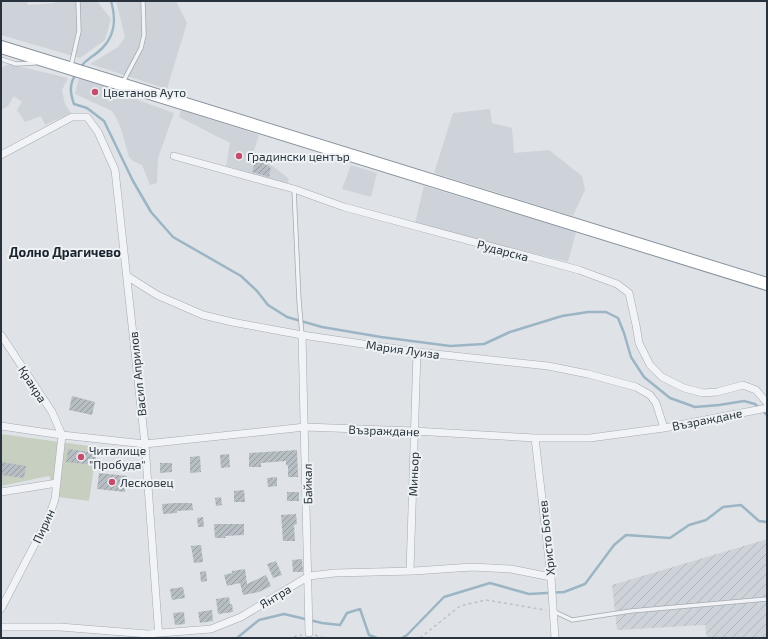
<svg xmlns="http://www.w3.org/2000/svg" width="768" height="639" font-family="'Exo 2',sans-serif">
  <defs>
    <pattern id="industrial-furrows" width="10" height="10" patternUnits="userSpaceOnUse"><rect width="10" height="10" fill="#cdd3d9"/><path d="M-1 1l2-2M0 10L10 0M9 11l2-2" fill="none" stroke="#b0b6bb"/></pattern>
    <pattern id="building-hatch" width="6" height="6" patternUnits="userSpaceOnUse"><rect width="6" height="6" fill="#b6bdc3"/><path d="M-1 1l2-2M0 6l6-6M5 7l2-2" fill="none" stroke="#949aa0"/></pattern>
  </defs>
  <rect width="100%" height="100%" fill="#dfe3e7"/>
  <!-- built -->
  <path fill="#cdd3d9" d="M1,1H26L28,5L55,3V1H97L111,19L105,40L80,58L1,35Z
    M116,1H176L187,23L167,89L90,64L118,47L125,37Z
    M9,64L68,78L62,90L65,104L71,113L45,125L41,116L25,122L17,110L22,102L14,96L8,106L1,110V68Z
    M79,78L138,96V100L174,113L158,158L157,183L150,185L142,165L133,161L129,157L121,129L116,117L112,111L75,94Z
    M490,109L492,123L512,128L514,153L549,150L582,176L585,190L573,216L434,173L453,113Z
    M181,110L259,135L254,151L289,179L287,184L226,166L230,143L179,117Z
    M351,165L377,173L371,197L342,189Z
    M424,186L576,232L568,262L415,223Z"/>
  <!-- industrial -->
  <path fill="url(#industrial-furrows)" d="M767,539V638H707L705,625L617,630L612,585Z"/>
  <!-- green -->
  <path fill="#c7d0c0" d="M1,434L97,447L89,501L58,497L49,476L1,486Z"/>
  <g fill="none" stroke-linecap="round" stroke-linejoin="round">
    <!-- stream -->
    <path stroke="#9cb5c5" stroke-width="2.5" d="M80,68C87,58 90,59 98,52C115,38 117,21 111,1
      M76,74C69,84 70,93 74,104L87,108L104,121L133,181L151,212L173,237L241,276L257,291L268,305L287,317L322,327L381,337L450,346L484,344L510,332L562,316L588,312H606L618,318L624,333L631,357L644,377L670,398L695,407L719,405L744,401L755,404L767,415
      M237,638L259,620L284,614L322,623L340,625L347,613L360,609L369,635L377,638
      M402,638L407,635L444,597L490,583L529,594L564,592L585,584L614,545L626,535L670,538L689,525L706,520L723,507L741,505L759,521L767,522"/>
  </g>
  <!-- building -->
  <path fill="url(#building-hatch)" d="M257,157L271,168L269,177L252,172Z
    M72,396L95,402L92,415L69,410Z
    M68,449L96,453L95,465L66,462Z
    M297,450L298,477H288V465L286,466V461L261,463V467H249V453Z
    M229,454L230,467L221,468L220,455Z
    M200,456L201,472L190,473V457Z
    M1,462L26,466L24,478L1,475Z
    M160,463H172V472L160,473Z
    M99,473L127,476L125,492L97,489Z
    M277,477V486L268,487L267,478Z
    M244,490L245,502H234V491Z
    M287,492H299V501H287Z
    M221,497L222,505L216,506L215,498Z
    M176,503H192L193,510L177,511V513L163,514L162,504Z
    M296,514L297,524L294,525L295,541H283L281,515Z
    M203,517L204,527H198L197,518Z
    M214,524H244V535L225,536L226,538H215Z
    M201,545L203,562L194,563L191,546Z
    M302,559L303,572H293L292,560Z
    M276,561L282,575L273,578L267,564Z
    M245,569L247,584L266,575L271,586L259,592L243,595L240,583L227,586L224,575L232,573V571Z
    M206,571L207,581L201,582L200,572Z
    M183,587L185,598L172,600L170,589Z
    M229,597L230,604H232L233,612L218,614L216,599Z
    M212,610L213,621L200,623L198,612Z
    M184,612L185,624L175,625L173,613Z"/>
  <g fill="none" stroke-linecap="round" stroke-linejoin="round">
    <!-- lane casing -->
    <g stroke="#a5abb1" stroke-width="5">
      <path id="lane" d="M1,59L16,64L35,63
        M71,66L79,31L78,1
        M123,82L141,48L144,35L143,1
        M294,189L299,301L302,335
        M553,611L572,620L631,611L767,599"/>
    </g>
    <!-- street casing -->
    <g stroke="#a5abb1" stroke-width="8">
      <path id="street" d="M1,155L72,117H87L98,132L115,170L145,444L159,638
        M174,156L294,189L344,207L579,270L617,284L629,293L636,325L639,343L650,365L662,377L684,388L703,393L717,392L743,385L756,390L767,403
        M127,276L157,295L203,315L232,322L302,335L417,352L548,366L588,374L636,387L650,395L656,403L664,428
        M1,335L52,412L62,435
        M302,335L309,633
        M1,426L62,435L145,444L305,427L414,431L535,438H590L664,428L767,408
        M535,438L551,577L555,638
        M1,492L57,483
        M410,571L417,352
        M1,609L49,517L55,499L62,435
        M1,627H60L148,634L211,629L241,617L309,576L335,573L414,571L472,567L511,569L551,577"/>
    </g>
    <!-- highway casing -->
    <g stroke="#87929d" stroke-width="14">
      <path id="highway" d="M1,47L767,284"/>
    </g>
    <!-- path -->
    <path stroke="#bdc1c6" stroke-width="1.5" stroke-dasharray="3 3" stroke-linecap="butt" d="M315,635L324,638
      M288,638L302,635
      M420,638L460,606L486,600L546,610"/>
    <!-- lane -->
    <use href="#lane" stroke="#f1f3f6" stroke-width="3.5"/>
    <!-- street -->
    <use href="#street" stroke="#f1f3f6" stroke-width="7"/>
    <!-- highway -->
    <use href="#highway" stroke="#fff" stroke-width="12"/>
  </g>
  <!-- markers -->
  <g fill="#c44c6d" stroke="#eef2f5" stroke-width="1.5">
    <circle cx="95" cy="92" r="4"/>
    <circle cx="239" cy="156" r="4"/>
    <circle cx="81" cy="457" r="4"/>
    <circle cx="112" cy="482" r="4"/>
  </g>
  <g text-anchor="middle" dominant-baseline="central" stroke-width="4" stroke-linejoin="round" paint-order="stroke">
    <!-- poi labels -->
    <g font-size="12" fill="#29333d" stroke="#eef2f5" text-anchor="start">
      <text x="103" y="92">Цветанов Ауто</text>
      <text x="247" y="156">Градински център</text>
      <text x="89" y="450">Читалище<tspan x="89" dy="14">"Пробуда"</tspan></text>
      <text x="120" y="482">Лесковец</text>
    </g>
    <!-- street labels -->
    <g font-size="12" fill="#29333d" stroke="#eef2f5">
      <text transform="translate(503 250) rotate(15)">Рударска</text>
      <text transform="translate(403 349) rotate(8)">Мария Луиза</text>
      <text transform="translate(137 374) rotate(-96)">Васил Априлов</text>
      <text transform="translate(33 384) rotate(57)">Кракра</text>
      <text transform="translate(707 419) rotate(-11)">Възраждане</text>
      <text transform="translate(384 430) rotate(2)">Възраждане</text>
      <text transform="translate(413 474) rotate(-88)">Миньор</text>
      <text transform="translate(307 484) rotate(-91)">Байкал</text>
      <text transform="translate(43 526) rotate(-65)">Пирин</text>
      <text transform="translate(546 538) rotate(-96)">Христо Ботев</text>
      <text transform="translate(275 596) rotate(-31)">Янтра</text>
    </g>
    <!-- neighbourhood labels -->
    <g font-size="13" font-weight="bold" fill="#1b242e" stroke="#eef2f5">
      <text x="65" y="252">Долно Драгичево</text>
    </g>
  </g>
  <!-- border -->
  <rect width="768" height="639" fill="none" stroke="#29333d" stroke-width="4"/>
</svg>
